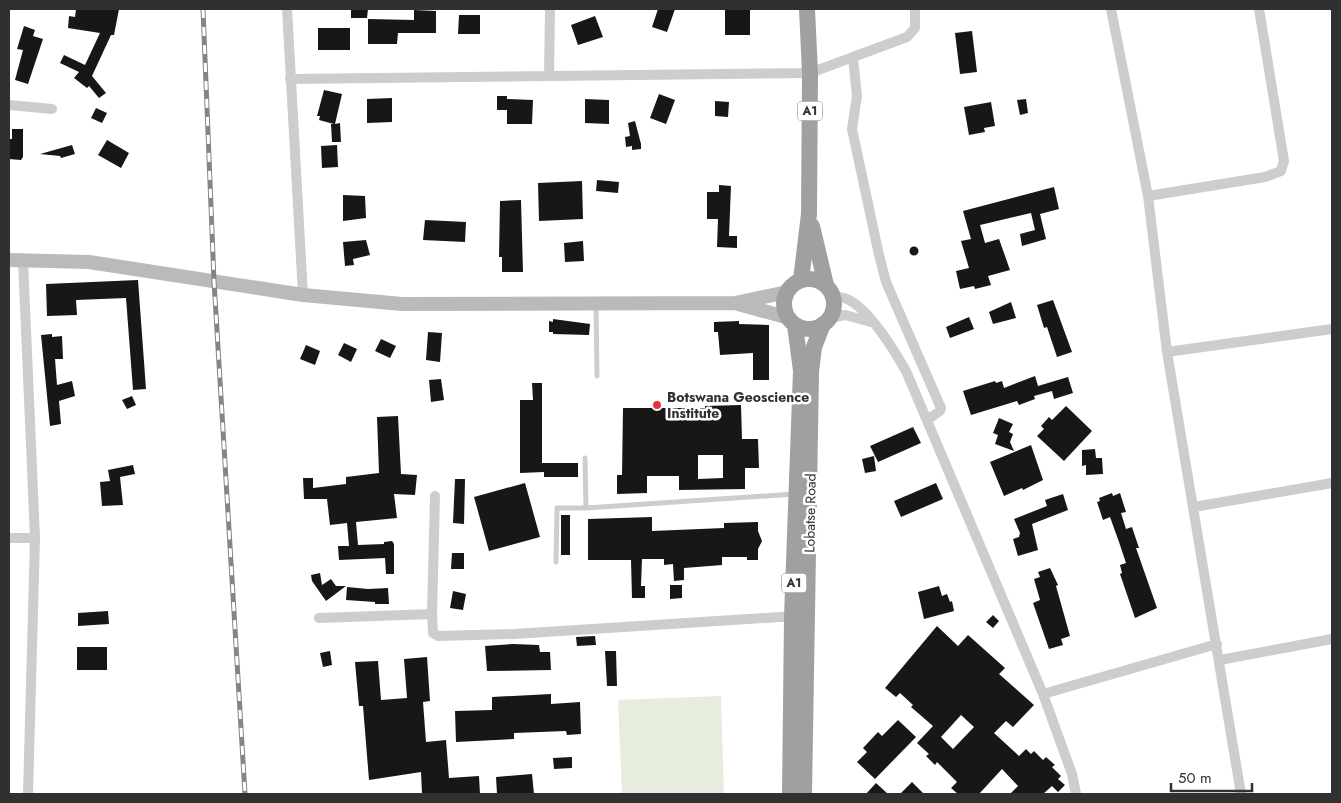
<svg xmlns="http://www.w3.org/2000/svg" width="1341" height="803" font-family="Jost,sans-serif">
  <rect width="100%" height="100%" fill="#fff"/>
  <!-- green -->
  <path fill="#e6edde" d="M721,696L724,794H622L618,700Z"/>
  <!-- building -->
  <path fill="#171717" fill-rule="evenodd" d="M76,9H119L114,35H111L92,76L106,93L99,98L89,86L87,88L74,78L79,72L60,63L64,55L85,65L100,33L68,28L69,16L75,17Z
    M351,9H368L367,18H351Z
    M658,9H675L667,32L652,27Z
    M725,9H750V35H725Z
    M414,10L436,11V33H398L397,44H368V19L414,20Z
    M459,15H480V34H458Z
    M595,16L603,37L578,45L571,25Z
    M24,26L35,30L33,36L43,39L28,84L15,80L23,50L17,49Z
    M318,28H350V50H318Z
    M972,31L977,72L960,74L955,33Z
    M324,90L342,94L335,124L340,123L341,142H332L331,124H334L319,120L320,116H317Z
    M659,94L675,100L666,124L650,118Z
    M497,96H507V99L533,100L532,124H507V110H497Z
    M392,98V122L367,123V99Z
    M585,99L609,100V124L585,123Z
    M1026,99L1028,113L1020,115L1017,100Z
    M715,101L729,102L728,117L715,116Z
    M991,102L995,126L984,128L985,132L969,135L964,107Z
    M96,108L107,113L102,123L91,118Z
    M635,121L641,144V149L632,150V146L626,147L625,137L630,136L628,123Z
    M12,129H23V157L21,160L9,159V139H12Z
    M107,140L129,153L121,168L98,155Z
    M72,145L75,154L61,158L60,156L40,154Z
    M337,145L338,167L322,168L321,146Z
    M597,180L619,182L618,193L596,191Z
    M582,181L583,219L539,221L538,183Z
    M719,185L731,186L729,236H737V248L717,247L718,219H707V192H719Z
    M1054,187L1059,209L1040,214L1046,239L1022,246L1020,234L1035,230L1031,213L980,225L985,243L999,239L1010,270L988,276L991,285L975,289L974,286L960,289L956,271L969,268L961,241L971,239L963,211Z
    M343,195L365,196L366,218L343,221Z
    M521,200L523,272H502V257H499L500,201Z
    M425,220L466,222L465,242L423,240Z
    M366,240L370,255L353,259L354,265L345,266L343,242Z
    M583,241L584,261L565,262L564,243Z
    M909.5 251a4.5 4.5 0 1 1 9 0a4.5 4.5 0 1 1-9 0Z
    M138,280L146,389L133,390L126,298L76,300L77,315L47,316L46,284Z
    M1053,300L1072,352L1057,357L1047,327L1044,328L1037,305Z
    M1011,302L1016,318L993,324L989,312Z
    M969,317L974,329L950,338L946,327Z
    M553,319L590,324L589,335L553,334V332H549V321L553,322Z
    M739,321V324L769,325V380H753V353L720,355L718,332H714V322Z
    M428,332L442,333L440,362L426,360Z
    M52,334V337L62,336L63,359H55L57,385L72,381L75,396L59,401L61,424L50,426L41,335Z
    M381,339L396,346L390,358L375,351Z
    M344,343L357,349L351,362L338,355Z
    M306,345L320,351L315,365L300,359Z
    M1035,376L1038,386L1068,377L1073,393L1054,399L1052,391L1034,396L1035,399L1019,405L1017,401L971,415L963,391L995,381L996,383L1002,381L1004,388Z
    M441,379L444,400L431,402L429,380Z
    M532,383H542V463H578V477H544V472L520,473V400H533Z
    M132,396L136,405L127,409L122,400Z
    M741,405L742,439H758L759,468H745V489L679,490V476H647V493L617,494V475H622L623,408H705V406ZM698,455H723V478L698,479Z
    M1066,406L1092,431L1064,461L1037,436L1044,429L1041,426L1049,417L1052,420Z
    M398,416L401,474L417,475L415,495L394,494L397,518L356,522L358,545L384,544V542L392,541L394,544V574H386L385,558L339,560L338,546H349L347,523L330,525L327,499H304L303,478H313V488L346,484V477L379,473L377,417Z
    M999,418L1013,424L1009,432L1013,434L1010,442L1014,451L995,444L998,435L993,433Z
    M913,427L921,443L878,462L870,446Z
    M1031,445L1043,480L1023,490L1022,488L1004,496L990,462Z
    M1095,449L1096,458H1102L1103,474L1086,475V465L1082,466V450Z
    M874,456L876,471L865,473L862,459Z
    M133,465L135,474L120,477L123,505L102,506L100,482L110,481L108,470Z
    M455,479H465L464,524L453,523Z
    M525,483L540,537L489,551L474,497Z
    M936,483L943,499L901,517L894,501Z
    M1112,493L1113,496L1120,493L1126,512L1121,513L1126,529L1132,527L1139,548H1136L1157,608L1135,618L1120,574L1122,573L1120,565L1126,563L1119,542L1110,517L1103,520L1097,502L1100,501L1099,498Z
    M1063,494L1068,510L1032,524L1038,550L1018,556L1013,539L1019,537L1020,533L1014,519L1047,506L1045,500Z
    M561,515H570V555H561Z
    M652,517V531L724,528V523L758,522V531L762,541L758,549V560H747V557H722V565L684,568V580L674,581L673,564L664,565V559H642L641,586H645V598H632L631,560H588V519Z
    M452,553H464V569H451Z
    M1050,568L1058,585L1056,586L1070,636L1061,639L1063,645L1049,649L1033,603L1040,600L1034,579L1040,577L1038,572Z
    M320,573L322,585L331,579L336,586H346L326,601L312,581L311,575Z
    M670,585H682V598L670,599Z
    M939,586L942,596L947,594L950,602L952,601L954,611L924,619L918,592Z
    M347,587L368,589L388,588L389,604H375V602L346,600Z
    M453,591L466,594L463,610L450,608Z
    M108,611L109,624L78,626V613Z
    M993,615L999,621L993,628L986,622Z
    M937,626L958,646L968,635L1005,668L999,674L1034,705L1013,727L1006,721L994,733L1019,756L1026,749L1031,754L1034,751L1043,760L1046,757L1055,765L1052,767L1061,776L1058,779L1065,785L1058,792L1052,786L1043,794H1010L1018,786L1002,769L979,794H958L951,788L957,782L937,762L935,765L926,756L929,754L917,743L933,726L911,707L913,705L900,693L896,697L885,688ZM961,715L974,727L953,749L941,737Z
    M595,636L596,645L577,646L576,637Z
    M513,644L539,645L540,652H550L551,670L487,671L485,646Z
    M77,647H107V670H77Z
    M330,651L332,665L323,667L320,653Z
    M605,651H616L617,686H607Z
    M427,657L430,701L423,702L426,742L446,740L449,778L479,776L480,794H422L421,772L369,780L363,706H359L355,662L378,661L381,700L407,698L404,659Z
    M551,694V704L580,702L581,734L567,735L566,731L514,733V739L456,742L455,711L492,710V697Z
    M898,720L916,737L875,779L857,762L867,752L863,748L878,732L882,736Z
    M572,757V768L554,769L553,758Z
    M532,774L534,794H497L496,777Z
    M912,782L924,794H900Z
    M876,783L888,794H866Z"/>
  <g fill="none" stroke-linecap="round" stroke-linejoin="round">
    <!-- service -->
    <path stroke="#cdcdcd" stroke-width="5" d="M596,305L597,376
      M585,458L586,508L795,494
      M556,562L557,508H586"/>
    <!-- minor -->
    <path stroke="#cdcdcd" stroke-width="10" d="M287,9L303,295
      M1111,9L1148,196L1167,352L1241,794
      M853,58L857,96L852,129L879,255L886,282L941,408L940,411L927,420
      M549,76L550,9
      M290,79L810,73L907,37L915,28V9
      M9,105L52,109
      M1148,196L1265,177L1281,171L1284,161L1259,9
      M23,260L35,538L28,794
      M833,296C838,297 844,297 849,300C870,311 894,350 906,371L1043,694L1072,774L1076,794
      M830,318L845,315L871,322
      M1167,352L1332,329
      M435,496L432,614L433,633L438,636L514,634L796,616
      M1194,507L1332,483
      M9,538H35
      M319,618L432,614
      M1220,660L1332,639
      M1043,694L1217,644"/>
    <!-- secondary -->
    <path stroke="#bababa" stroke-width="14" d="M9,260L89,262L303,295L402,304L735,303L787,292
      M738,304L789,318"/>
    <!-- trunk -->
    <path stroke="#a0a0a0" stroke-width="16" d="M812,226L826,285
      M784 304a25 25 0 1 1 50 0a25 25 0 1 1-50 0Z
      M801,280L809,214L810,73L807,9
      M790,794L792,617L801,371L795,325
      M804,794L811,372L814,347L823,324"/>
    <!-- rail casing -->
    <g stroke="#858585" stroke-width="5">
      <path id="rail" d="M203,9L214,281L245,794"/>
    </g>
    <!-- rail -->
    <use href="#rail" stroke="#fff" stroke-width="3" stroke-dasharray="9" stroke-linecap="butt"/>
  </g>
  <!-- markers -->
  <circle fill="#e63340" stroke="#fff" stroke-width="2" cx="657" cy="405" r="5"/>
  <g text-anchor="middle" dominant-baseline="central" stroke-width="5" stroke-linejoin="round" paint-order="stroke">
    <!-- shield labels -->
    <g fill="#fff" stroke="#6e6e6e" stroke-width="1">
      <rect x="797.5" y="101.5" width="25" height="19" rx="4"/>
      <rect x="781.5" y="573.5" width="25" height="19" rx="4"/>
    </g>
    <g font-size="12" font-weight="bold" fill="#303030">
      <text x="810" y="111">A1</text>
      <text x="794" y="583">A1</text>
    </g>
    <!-- poi labels -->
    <g font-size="14" font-weight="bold" fill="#303030" stroke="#fff" text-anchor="start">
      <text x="667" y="397">Botswana Geoscience<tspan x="667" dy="16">Institute</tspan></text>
    </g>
    <!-- street labels -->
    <g font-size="14" fill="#303030" stroke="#fff">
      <text transform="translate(810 513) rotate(-89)">Lobatse Road</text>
    </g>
  </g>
  <!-- border -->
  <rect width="1341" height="803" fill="none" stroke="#303030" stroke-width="20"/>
  <!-- scale -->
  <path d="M1171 783v8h81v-8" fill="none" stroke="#303030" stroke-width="2.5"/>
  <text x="1178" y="783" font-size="15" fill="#303030" stroke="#ffffff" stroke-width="4" paint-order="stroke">50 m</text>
</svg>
